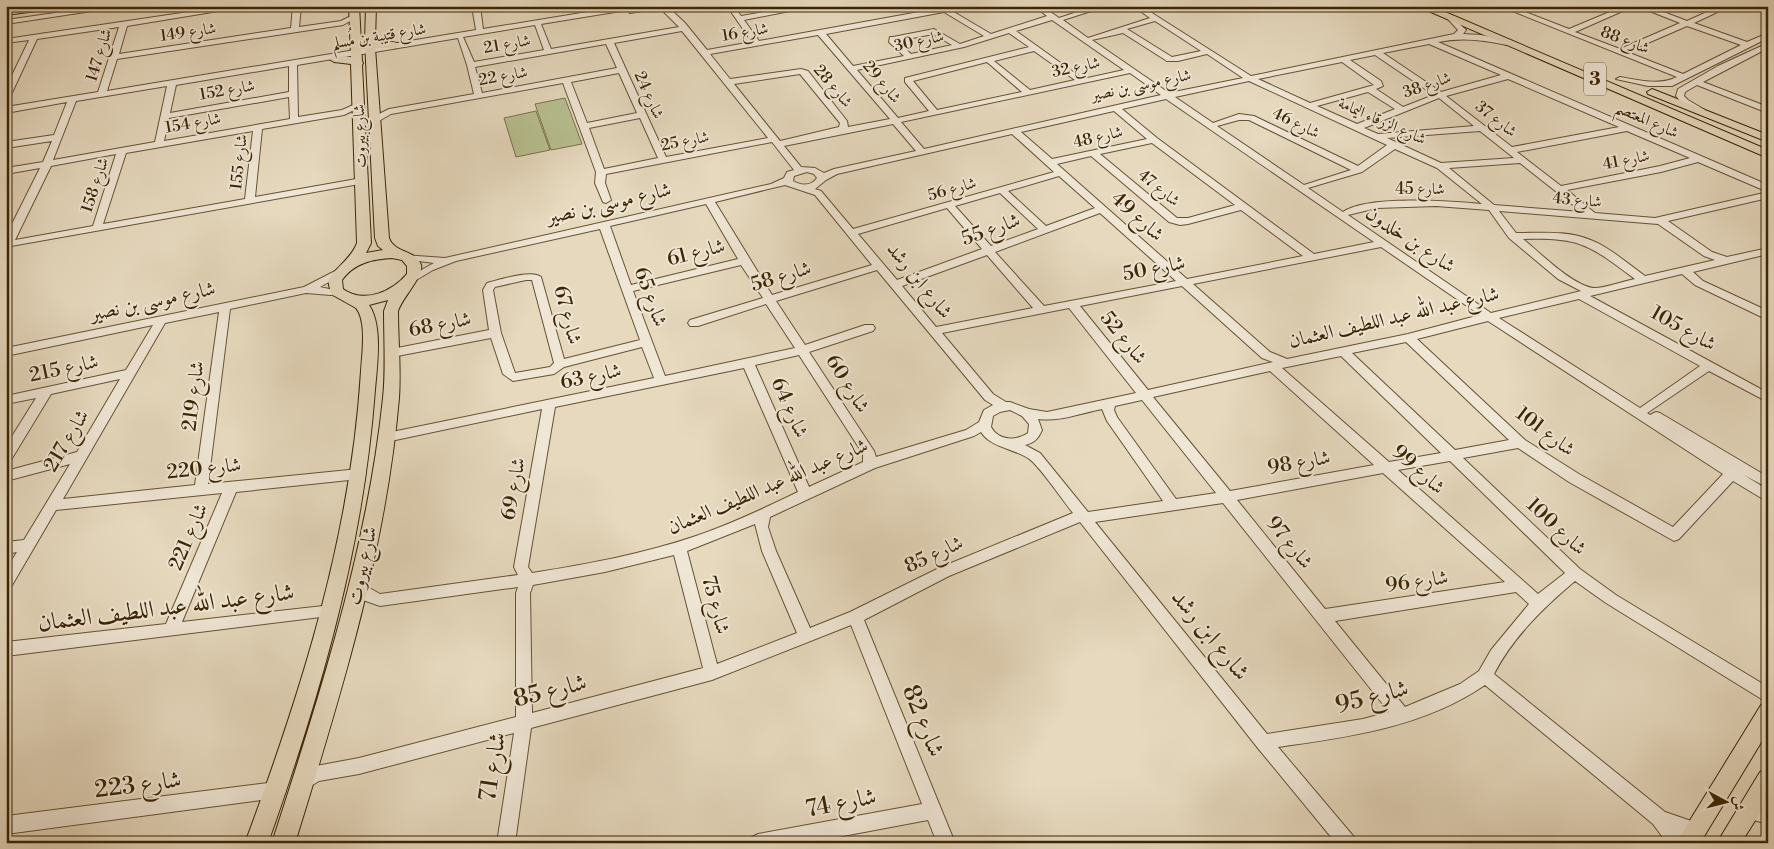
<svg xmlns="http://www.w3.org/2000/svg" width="1774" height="849" font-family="'Libre Bodoni',Amiri,serif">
  <rect width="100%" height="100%" fill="#e6d9be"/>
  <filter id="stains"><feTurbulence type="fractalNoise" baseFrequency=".004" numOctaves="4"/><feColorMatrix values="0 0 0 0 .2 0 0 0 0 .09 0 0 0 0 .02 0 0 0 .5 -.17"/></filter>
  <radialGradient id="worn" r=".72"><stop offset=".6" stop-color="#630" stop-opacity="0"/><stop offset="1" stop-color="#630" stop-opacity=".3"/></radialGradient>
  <!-- green -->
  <path fill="#b7bf90" stroke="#79724a" d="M565,98L582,144L551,150L535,104Z
    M536,111L550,150L516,157L504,118Z"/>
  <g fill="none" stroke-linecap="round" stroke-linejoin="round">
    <!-- minor casing -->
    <g stroke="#665232" stroke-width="2">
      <path id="minor" d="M104,6H125L6,24V20Z
        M229,6H249L127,26L119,54L291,28L293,6H301L299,27L341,21L355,14L359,16L343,25L117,59L107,91L476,30L472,6H480L483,29L624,6H667L685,23L707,50L752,42L727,6H734L741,16L798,6H815L744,20L759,41L952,6H969L952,11L991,34L1047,16L1034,6H1042L1059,18L1095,6H1107L1063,20L1088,38L1150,18L1133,6H1141L1251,76L1454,34L1458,30L1447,18L1451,16L1466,30L1463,34L1481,35L1510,41L1511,43L1507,45C1483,40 1462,37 1438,42L1768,185V192L1698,162L1661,172L1567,190L1595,213L1655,218L1768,192V198L1668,221L1712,252L1727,257L1768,248V254L1693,272L1703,281L1768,311V320L1695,285L1682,274L1590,296L1768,393V402L1709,371L1647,413L1650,415L1656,412L1660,413L1768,477V488L1744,475L1768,490V502L1733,481L1679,539L1674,541L1569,482L1518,448L1463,458L1580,569L1616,595L1768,687V703L1606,603L1575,581C1544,607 1513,637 1494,674L1665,812L1700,824L1703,830L1700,836L1694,839L1684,836L1687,843H1667L1653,824L1485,685C1424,727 1349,737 1278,747L1354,837L1357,843H1336L1257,747L1080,522L949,576L864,620L955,843H937L928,820L806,843H749L752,837L758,834L922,804L851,625L712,680L531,728L515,843H497L514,733L359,774L319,781L303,791L297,789L295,783L297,777L316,766L359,758L516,717V593L518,587L380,606L363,600L352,588L354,584L359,582L380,594L518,575L514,567L542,409L386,442L382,440L380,437L382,434L654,378L642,347L564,367L554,374L513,381L503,374L491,338L392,357L386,353L392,349L489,330L483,290L487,283C499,280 532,269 541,277L564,359L640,340L600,229L456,261L433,270L411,283L406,280L407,278L434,263L403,259L402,257L403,255L445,258L771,184L784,178L787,172L794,170L772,142L606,174L605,183L611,200L606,203L603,202L595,183L596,172L563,83L391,114L377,122H371V118L389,109L474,94L467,65L458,38L297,65L298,117L342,110L360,102L364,105L344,115L262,129L255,197L362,178L367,181L365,183L11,246L6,250V236L40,168L6,174V168L43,162L52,141L6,148V142L54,135L67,102L6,113V107L98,92L119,27L37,39L10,97L6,99V88L29,40L6,43V39ZM660,8L679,27L551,49L541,24L627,10L630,13ZM944,12L984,36L960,44L934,29L893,37H890L889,42L904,56L853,66L826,34ZM1052,20L1124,70L1083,79L1016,31ZM1155,21L1201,51L1172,57L1127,29ZM535,25L544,50L474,62L463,37ZM682,31L768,138L666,157L614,43ZM1009,33L1029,47L905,78V82L929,111L898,118L857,70L964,47ZM1123,33L1167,61H1178L1207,54L1243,78L1169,93L1092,40ZM933,34L952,45L911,54L897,41ZM818,35L890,119L848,127L847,121L808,71L801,69L730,79L710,54ZM606,44L617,68L482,93L475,67ZM1429,44L1501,75L1441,92L1383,53ZM1034,51L1075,80L1030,90L994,61ZM1375,55L1434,95L1403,107L1376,89L1383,86L1381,81L1350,60ZM987,62L1022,92L937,110L913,81ZM1342,62L1374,85L1310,103L1258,79ZM289,66V92L170,113L176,85ZM619,73L637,113L587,123L571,82ZM1130,73L1161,95L924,149L901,122ZM800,74L840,123L839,127L780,141L734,84ZM1508,79L1619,127L1512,147L1446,96ZM1249,81L1387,145L1358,166L1254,116L1239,114L1213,123L1175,97ZM167,86L155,142L53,160L76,101ZM1368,92L1395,109L1357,124L1317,106ZM289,97L290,119L164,141L169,118ZM1439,98L1474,126L1378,134L1364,128ZM1166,99L1374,242L1314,254L1157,138L1122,109ZM1114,111L1147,139L1052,159L1021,132ZM640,118L658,158L604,169L589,128ZM1239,120H1249L1351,170L1304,185L1217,126ZM893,124L916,151L834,169L824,173L815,168L801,167L784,146ZM253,131L245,199L103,224L126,153ZM1480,131L1514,158L1441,163L1387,138ZM1627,131L1690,158L1660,166L1561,186L1517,152ZM1012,134L1054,172L853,229L821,191L815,189L826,180L837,174ZM1152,143L1235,205L1188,218H1177L1100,154ZM1395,149L1437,168L1482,204C1452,201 1366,195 1343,212L1308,188L1362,172ZM116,154L93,226L15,240L51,166ZM1091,156L1169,222L1180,225L1188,224L1241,210L1303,256L1187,279L1057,164ZM1520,163L1582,212L1494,205L1449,168ZM807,172L814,174L817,178C811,186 802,186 793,181L794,176ZM1059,176L1095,208L1046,226L1008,191ZM785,185L815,195L872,265L772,295L715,202ZM1000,193L1038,229L991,246L955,206ZM706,204L738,259L631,285L610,226ZM1436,206L1489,210L1509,238L1558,279L1581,291L1491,313L1348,215L1377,208ZM947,208L982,249L897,280L858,234ZM1499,211L1658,224L1704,256L1715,260L1645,276C1628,264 1612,249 1593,241C1569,230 1542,233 1516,233ZM1100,213L1176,281L1044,306L995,252ZM1523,239C1581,237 1589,245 1635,279C1624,281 1602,289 1593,288C1572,285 1539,252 1523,239ZM1381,247L1480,315L1408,334L1287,359L1270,352L1193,284ZM987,255L1033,308L936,327L902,286ZM741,265L763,298L690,320L688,323L690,326H698L766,304L795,348L665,376L633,291ZM877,270L985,400L993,405L984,410L979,422L966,430L876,457L874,451L809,352L873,331L875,328L873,325H865L805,345L776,301ZM526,280H532L554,363L550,367L515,373L501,333L493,290L495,287ZM1182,286L1262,358L1273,362L1148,390L1080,306ZM1579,299L1700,366L1640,408L1499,318ZM1069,308L1136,393L1047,412L1029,409L1010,402H1006L993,394L942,333ZM1488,321L1723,474L1673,527L1579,474L1525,440L1417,339ZM1406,342L1509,440L1455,450L1352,353ZM799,355L863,454V462L809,487L755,365ZM1341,356L1441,453L1389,462L1282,368ZM744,368L798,492C765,508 731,524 696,536C643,554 588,564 532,573L528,567L555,407ZM1270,371L1374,465L1230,491L1153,397ZM1142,400L1216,493L1176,499L1117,417L1114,410L1115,406ZM1102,409L1107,421L1163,501L1088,512L1040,453L1025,445C1034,443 1038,439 1042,430L1038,419C1059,422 1082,413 1102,409ZM1010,410L1022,416L1029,424L1028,433C1016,441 999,441 991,427L993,416L1000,412ZM981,432C990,447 1014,449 1028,458C1039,465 1063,501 1073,513L939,568L850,612L810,628L776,551L768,527L770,517L875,468L974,436ZM1450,461L1565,573L1538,594L1398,470ZM1383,473L1505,582L1325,609L1237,500ZM1223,503L1389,712L1363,719L1267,734L1095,522ZM755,524L762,551L797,633L717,664L687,551ZM674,555L703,668L532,713L530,593L533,585L605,572ZM1516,592L1529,604L1491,650L1479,671L1460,684L1405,707L1335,621Z
        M1500,6H1510L1569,29L1624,6H1634L1575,32L1620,49L1680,23L1637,6H1648L1687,21L1720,6H1730L1694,23L1747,42L1768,33V38L1672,86H1648L1616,79L1620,77C1639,80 1659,86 1677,77ZM1687,26L1741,45L1683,74L1627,52Z
        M1752,6L1768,8V12L1752,8Z
        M1768,43V48L1703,82L1768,107V113L1697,85L1685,92L1684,96L1688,100L1705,110V114C1694,115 1682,104 1676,96L1678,89L1718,66Z
        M341,268L346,271L345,273L320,287L343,292L344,294L343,296L306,293L230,309L208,484L359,469L364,471L366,474L364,477L359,479L236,492L182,622L332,605L337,607L339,611L337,615L6,656V642L166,624L222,493L56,510L11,587L6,589V570L17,552L6,554V542L24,540L70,464L6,481V471L77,452L120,379L51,394L11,460L6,462V446L36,398L6,404V396L126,370L153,325L6,356V348L304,287ZM219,312L195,485L63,499L165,323Z
        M276,782L282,784L285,790L282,796L276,798L6,834V816Z
        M1749,802L1768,806V824L1743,817L1740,811L1743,805Z"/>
    </g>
    <!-- major casing -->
    <g stroke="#3b2504" stroke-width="2">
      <path id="major" d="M349,6H359L362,61L363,63L362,65L371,243L366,253L383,250L378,246L375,238L365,42L366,6H376L375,40C383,44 394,39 400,45L395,48H375L389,238C394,253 416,250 421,265C424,276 402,298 398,311C398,340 401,369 399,398C386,551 340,697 295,843H272C319,697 367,551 383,398C386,370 384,340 384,311L388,300L369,305C383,325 377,366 375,390C363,550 321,693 268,843H245C302,690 351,535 361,371C362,354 367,321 356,308L331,294L328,280C337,266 351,259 357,243L351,64L334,62L329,59L334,56L351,57ZM392,258L402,260L407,266V274C392,292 364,304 343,289L342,280C354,263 373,259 392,258Z
        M1417,6H1431L1768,150V158Z
        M1652,89L1768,135V142L1648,94L1647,92Z
        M1768,702V731L1700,843H1676L1761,705Z
        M1768,769V800L1741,843H1717L1760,772Z"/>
    </g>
    <!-- highway casing -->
    <g stroke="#3b2504" stroke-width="2">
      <path id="highway" d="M24,6H56L51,9L6,15V9Z"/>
    </g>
    <!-- minor -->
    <use href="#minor" fill="#efe6d5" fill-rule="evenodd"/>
    <!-- major -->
    <use href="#major" fill="#e6d9be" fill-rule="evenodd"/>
    <!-- highway -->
    <use href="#highway" fill="#e6d9be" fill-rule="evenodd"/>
  </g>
  <g text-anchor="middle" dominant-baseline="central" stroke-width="4" stroke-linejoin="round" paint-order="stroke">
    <!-- far-street labels -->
    <g font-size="16" fill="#3b2504" stroke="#efe6d5">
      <text transform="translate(188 32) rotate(-8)">شارع 149</text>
      <text transform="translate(745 32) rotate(-10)">شارع 16</text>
      <text transform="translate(379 36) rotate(-9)">شارع قتيبة بن مُسلم</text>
      <text transform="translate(1625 40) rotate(21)">شارع 88</text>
      <text transform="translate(919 41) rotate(-12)">شارع 30</text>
      <text transform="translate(507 44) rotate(-10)">شارع 21</text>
      <text transform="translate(99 55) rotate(-73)">شارع 147</text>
      <text transform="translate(1076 67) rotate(-12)">شارع 32</text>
      <text transform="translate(503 76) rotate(-10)">شارع 22</text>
      <text transform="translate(882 82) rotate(50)">شارع 29</text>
      <text transform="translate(1141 85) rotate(-12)">شارع موسى بن نصير</text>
      <text transform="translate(1427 85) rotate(-19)">شارع 38</text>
      <text transform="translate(833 86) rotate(50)">شارع 28</text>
      <text transform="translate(227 90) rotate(-10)">شارع 152</text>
      <text transform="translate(649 95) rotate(66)">شارع 24</text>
      <text transform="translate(1496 119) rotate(38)">شارع 37</text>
      <text transform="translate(1647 120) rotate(24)">شارع المعتصم</text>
      <text transform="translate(1382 121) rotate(24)">شارع الزرقاء اليمامة</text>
      <text transform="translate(193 123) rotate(-10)">شارع 154</text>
      <text transform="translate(1296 123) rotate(26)">شارع 46</text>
      <text transform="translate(360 136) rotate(-92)">شارع بيروت</text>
      <text transform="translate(1098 137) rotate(-13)">شارع 48</text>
      <text transform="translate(685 141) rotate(-11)">شارع 25</text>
      <text transform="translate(1626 160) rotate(-11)">شارع 41</text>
      <text transform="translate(239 162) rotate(-84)">شارع 155</text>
      <text transform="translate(95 185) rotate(-72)">شارع 158</text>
      <text transform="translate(1159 188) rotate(39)">شارع 47</text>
      <text transform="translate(952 189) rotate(-16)">شارع 56</text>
      <text x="1420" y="189">شارع 45</text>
      <text transform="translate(1577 200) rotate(5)">شارع 43</text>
    </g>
    <!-- shield labels -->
    <rect fill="#efe6d5" stroke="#715f43" stroke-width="1" x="1584" y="62.5" width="22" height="33" rx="4"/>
    <g font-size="19" font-weight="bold" fill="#3b2504">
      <text x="1595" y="79">3</text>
    </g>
    <!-- street labels -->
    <g font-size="20" fill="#3b2504" stroke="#efe6d5">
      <text transform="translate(609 204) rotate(-13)">شارع موسى بن نصير</text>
      <text transform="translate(1137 217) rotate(42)">شارع 49</text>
      <text transform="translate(991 230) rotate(-20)">شارع 55</text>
      <text transform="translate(1410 240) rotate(34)">شارع بن خلدون</text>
      <text transform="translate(696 253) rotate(-14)">شارع 61</text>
      <text transform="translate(1154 269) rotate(-11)">شارع 50</text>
      <text transform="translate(781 277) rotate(-17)">شارع 58</text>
      <text transform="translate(919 281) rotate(51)">شارع ابن رشد</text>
      <text transform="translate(650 297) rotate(70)">شارع 65</text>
      <text transform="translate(153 302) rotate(-12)">شارع موسى بن نصير</text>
      <text transform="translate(567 315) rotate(75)">شارع 67</text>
      <text transform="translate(1394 318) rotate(-13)">شارع عبد الله عبد اللطيف العثمان</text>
      <text transform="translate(440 325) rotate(-11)">شارع 68</text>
      <text transform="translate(1683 329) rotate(29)">شارع 105</text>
      <text transform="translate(1123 338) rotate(51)">شارع 52</text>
      <text transform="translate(64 369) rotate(-12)">شارع 215</text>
      <text transform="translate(591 377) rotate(-12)">شارع 63</text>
      <text transform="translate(847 384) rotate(58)">شارع 60</text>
      <text transform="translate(194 396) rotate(-83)">شارع 219</text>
      <text transform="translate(789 408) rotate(66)">شارع 64</text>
      <text transform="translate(1545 432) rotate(37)">شارع 101</text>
      <text transform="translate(67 441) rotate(-59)">شارع 217</text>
      <text transform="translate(1299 463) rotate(-10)">شارع 98</text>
      <text transform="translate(204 469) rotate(-6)">شارع 220</text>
      <text transform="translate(1418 470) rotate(42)">شارع 99</text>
      <text transform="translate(768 487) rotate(-23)">شارع عبد الله عبد اللطيف العثمان</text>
      <text transform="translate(514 489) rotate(-80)">شارع 69</text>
      <text transform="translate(1556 527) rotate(43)">شارع 100</text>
      <text transform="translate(189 537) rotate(-67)">شارع 221</text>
      <text transform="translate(1289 543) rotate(51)">شارع 97</text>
      <text transform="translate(934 555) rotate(-25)">شارع 85</text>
      <text transform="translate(363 566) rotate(-78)">شارع بيروت</text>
      <text transform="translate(1417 582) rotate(-8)">شارع 96</text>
      <text transform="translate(715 605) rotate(75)">شارع 75</text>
    </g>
    <!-- near-street labels -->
    <g font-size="24" fill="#3b2504" stroke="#efe6d5">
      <text transform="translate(166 608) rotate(-7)">شارع عبد الله عبد اللطيف العثمان</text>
      <text transform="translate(1210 635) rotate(51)">شارع ابن رشد</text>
      <text transform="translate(550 691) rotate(-14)">شارع 85</text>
      <text transform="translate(1372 697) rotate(-14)">شارع 95</text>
      <text transform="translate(923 721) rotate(68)">شارع 82</text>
      <text transform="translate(493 767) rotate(-81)">شارع 71</text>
      <text transform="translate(138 785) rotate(-7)">شارع 223</text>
      <text transform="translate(841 803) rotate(-11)">شارع 74</text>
    </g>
  </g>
  <!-- margin -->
  <rect width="1774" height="849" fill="none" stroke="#e6d9be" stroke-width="25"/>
  <rect x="8" y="8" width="1759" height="834" fill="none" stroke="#3b2504" stroke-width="2.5"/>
  <rect x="12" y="12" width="1749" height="824" fill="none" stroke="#3b2504"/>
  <!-- north arrow -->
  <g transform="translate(1726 802) rotate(97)" stroke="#efe6d5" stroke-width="4" paint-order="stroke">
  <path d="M0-4L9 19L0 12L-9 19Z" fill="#3b2504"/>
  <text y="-8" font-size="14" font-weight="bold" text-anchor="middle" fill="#3b2504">ش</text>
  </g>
  <rect width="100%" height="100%" filter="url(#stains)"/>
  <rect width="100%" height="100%" fill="url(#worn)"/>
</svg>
